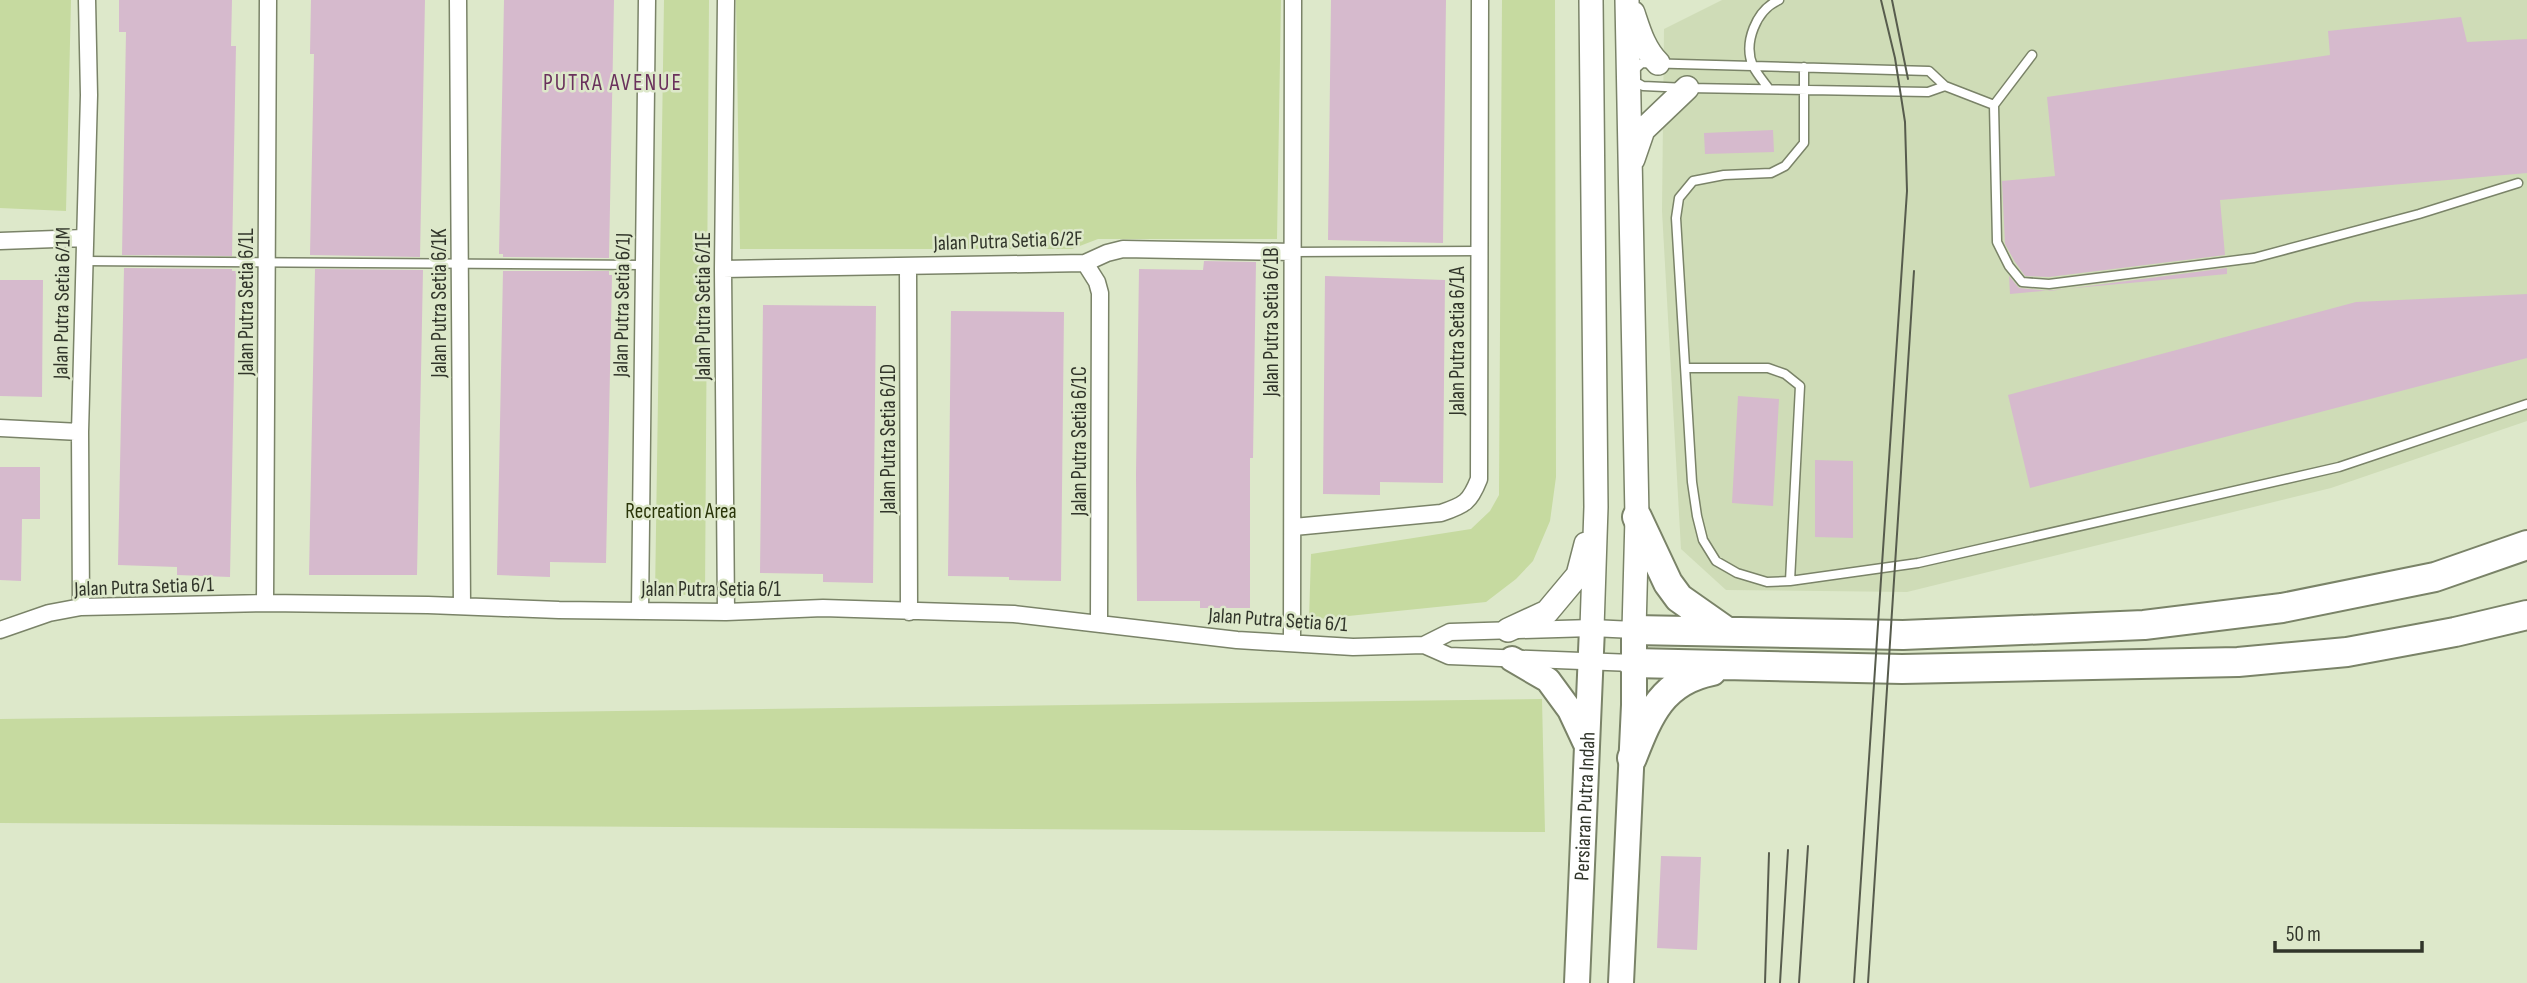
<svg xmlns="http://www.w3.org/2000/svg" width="2527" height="983" font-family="'Sofia Sans Condensed',sans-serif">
  <rect width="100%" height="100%" fill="#dde8ca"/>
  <!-- built -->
  <path fill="#cfdcb7" d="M1722,0H2527V421L2331,488L1907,592L1726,590L1681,549L1662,211L1664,29Z"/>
  <!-- green -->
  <path fill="#c6daa0" d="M0,0H71L66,211L0,208Z
    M664,0H709L705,594L655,596Z
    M736,0H1281L1277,239H1098L1072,249H740Z
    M1502,0H1555L1556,477L1550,521L1533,561L1516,579L1486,602L1309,620L1311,554L1471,529L1490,511L1499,495Z
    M1542,699L1545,832L0,823V719Z"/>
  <!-- building -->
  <path fill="#d6bacd" d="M119,0H232L231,46H236L232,256L122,255L126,32H119Z
    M311,0H425L420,257L310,255L314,54H310Z
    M504,0H614L609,258L503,257V254H499Z
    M1331,0H1446L1443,243L1328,240Z
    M2461,17L2467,42L2527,39V173L2220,200L2225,255L2049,277L2025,276L2015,262L2005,244L2002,181L2055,176L2047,97L2330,55L2328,31Z
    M1773,130L1774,152L1705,154L1704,133Z
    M1204,261L1256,262L1253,458H1250V608H1200V601H1137L1136,474L1139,269L1203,270Z
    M124,268L232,269V271H236L230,577L177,575V567L118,565Z
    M2227,268V274L2010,294L2009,276L2019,288L2050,291Z
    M315,269L423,270L417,575H309Z
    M503,271H609V275H612L606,563L550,562V577L497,575Z
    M1325,276L1445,280L1443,483L1380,482V495L1323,494Z
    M0,280H43L42,397L0,396Z
    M2527,294V358L2030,488L2008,395L2356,302Z
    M763,305L876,306L873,583L823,582V574L760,573Z
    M951,311L1064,312L1061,581L1009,580V577L948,576Z
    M1738,396L1779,399L1773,506L1732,503Z
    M1815,460L1853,461V538L1815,537Z
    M0,467H40V519H22L21,581L0,580Z
    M1661,856L1701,857L1697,950L1657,948Z"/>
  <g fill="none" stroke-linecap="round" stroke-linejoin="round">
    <!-- lane casing -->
    <g stroke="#7a8368" stroke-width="11">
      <path id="lane" d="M2032,55L1994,105L1997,242L2009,266L2022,282L2049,284L2254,258L2419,214L2518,183
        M1804,67V143L1785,166L1771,173L1724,175L1693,181L1679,198L1676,218L1692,482L1697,516L1703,540L1716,561L1737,573L1767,582L1790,581L1918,563L2339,467L2527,404
        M1634,70L1642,63L1929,71L1945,86L1994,105
        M1632,80L1643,86L1687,88L1928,92L1945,86
        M1769,89C1764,82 1757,74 1753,66C1743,43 1756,10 1779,0
        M1292,252L1478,251
        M83,261L643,265
        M1687,368H1768L1785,374L1800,386L1790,581"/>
    </g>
    <!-- street casing -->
    <g stroke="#7a8368" stroke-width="19">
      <path id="street" d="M458,0L462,606
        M0,241L84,238
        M1085,263L1097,282L1100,293L1099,623
        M908,266L909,612
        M723,269L1085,263L1107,253L1123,249L1292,252
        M0,428L80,432
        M1294,527L1441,513C1465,505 1470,502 1479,479L1480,0
        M265,603L268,0
        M81,607L80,432L89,95L87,0
        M640,610L647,0
        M726,612L723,269L726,0
        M0,630L49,613L81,607L265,603L428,605L559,610L726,612L823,608L1014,614L1237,640L1353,647L1424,645L1450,632L1592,628L1634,630
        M1292,643L1293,0
        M1424,645L1449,656L1633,663"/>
    </g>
    <!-- secondary casing -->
    <g stroke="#7a8368" stroke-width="26">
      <path id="secondary" d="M1591,0L1596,507L1592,628
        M1627,0L1637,517L1634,630
        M1633,13C1639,31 1644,49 1658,63
        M1633,159L1643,130L1687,88
        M1508,630L1547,612L1578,575L1586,544"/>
    </g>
    <!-- primary casing -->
    <g stroke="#7a8368" stroke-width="28">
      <g id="primary">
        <path d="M1512,659L1548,680L1570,710L1585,742"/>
        <path id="s1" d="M1577,983L1592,628"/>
        <path d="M1621,983L1634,705V630"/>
      </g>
    </g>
    <!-- highway casing -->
    <g stroke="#7a8368" stroke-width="32">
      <path id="highway" d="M1637,517L1668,583L1679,598L1726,631
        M1634,630L1903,635L2144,625L2282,608L2435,577L2527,545
        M1633,663L1902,669L2238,662L2347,652L2455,632L2527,615
        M1632,758C1649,715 1662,681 1712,671"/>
    </g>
    <!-- lane -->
    <use href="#lane" stroke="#fff" stroke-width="8"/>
    <!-- street -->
    <use href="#street" stroke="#fff" stroke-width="16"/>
    <!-- secondary -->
    <use href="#secondary" stroke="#fff" stroke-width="23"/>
    <!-- primary -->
    <use href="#primary" stroke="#fff" stroke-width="24"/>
    <!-- highway -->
    <use href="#highway" stroke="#fff" stroke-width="28"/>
    <!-- tram -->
    <path stroke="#575c4d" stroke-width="2" d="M1892,0L1908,79
      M1765,983L1769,853
      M1780,983L1788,850
      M1799,983L1808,846
      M1854,983L1907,191L1905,122L1895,58L1881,0
      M1868,983L1914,271"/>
  </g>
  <g text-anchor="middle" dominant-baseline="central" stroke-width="5" stroke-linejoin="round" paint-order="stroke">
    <!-- street labels -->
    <g font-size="21" fill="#31352a" stroke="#dde8ca">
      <text transform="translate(1008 241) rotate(-2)">Jalan Putra Setia 6/2F</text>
      <text transform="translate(246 302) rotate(-90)">Jalan Putra Setia 6/1L</text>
      <text transform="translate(62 303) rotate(-89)">Jalan Putra Setia 6/1M</text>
      <text transform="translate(439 303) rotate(-90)">Jalan Putra Setia 6/1K</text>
      <text transform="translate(622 305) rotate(-89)">Jalan Putra Setia 6/1J</text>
      <text transform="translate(703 306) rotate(-90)">Jalan Putra Setia 6/1E</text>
      <text transform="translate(1271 322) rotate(-90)">Jalan Putra Setia 6/1B</text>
      <text transform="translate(1457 341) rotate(-90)">Jalan Putra Setia 6/1A</text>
      <text transform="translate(888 439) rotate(-90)">Jalan Putra Setia 6/1D</text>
      <text transform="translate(1079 441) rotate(-90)">Jalan Putra Setia 6/1C</text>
      <text transform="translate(144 587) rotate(-2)">Jalan Putra Setia 6/1</text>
      <text x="711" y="589">Jalan Putra Setia 6/1</text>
      <text transform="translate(1278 620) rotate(4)">Jalan Putra Setia 6/1</text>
      <text stroke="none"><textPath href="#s1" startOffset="177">Persiaran Putra Indah</textPath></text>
    </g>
    <!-- park labels -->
    <g font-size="21" fill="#2a3509" stroke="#dde8ca">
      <text x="681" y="511">Recreation Area</text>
    </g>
    <!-- neighbourhood labels -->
    <g font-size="23" letter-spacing="2" fill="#6a315c" stroke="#dde8ca">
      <text x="613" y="83">PUTRA AVENUE</text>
    </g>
  </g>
  <!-- scale -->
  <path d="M2275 941v10h147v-10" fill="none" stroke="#31352a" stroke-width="3.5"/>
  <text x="2286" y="941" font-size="21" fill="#31352a" stroke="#dde8ca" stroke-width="5" paint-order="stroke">50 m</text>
</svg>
